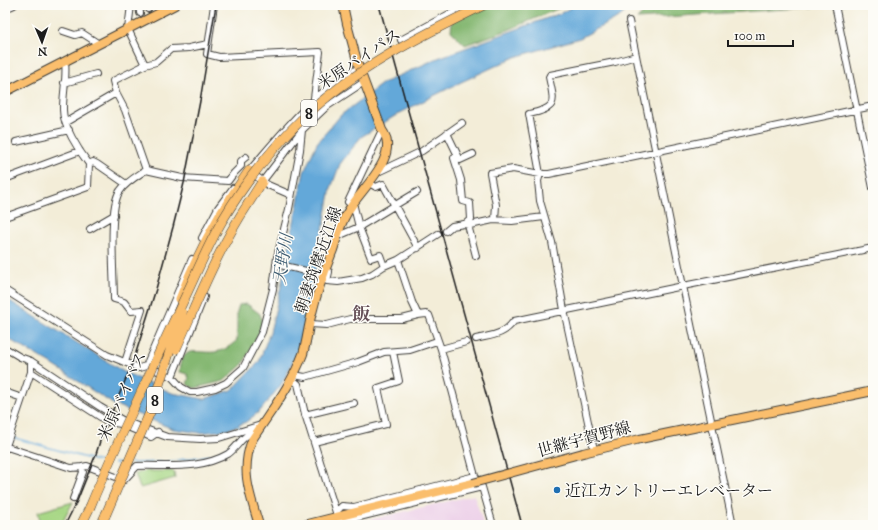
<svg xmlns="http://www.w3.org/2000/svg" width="878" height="530" font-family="'IM FELL Great Primer','Noto Serif JP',serif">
  <rect width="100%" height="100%" fill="#fdfcf7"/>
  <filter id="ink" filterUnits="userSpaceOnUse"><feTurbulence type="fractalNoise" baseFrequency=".025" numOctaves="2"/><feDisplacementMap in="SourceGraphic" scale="8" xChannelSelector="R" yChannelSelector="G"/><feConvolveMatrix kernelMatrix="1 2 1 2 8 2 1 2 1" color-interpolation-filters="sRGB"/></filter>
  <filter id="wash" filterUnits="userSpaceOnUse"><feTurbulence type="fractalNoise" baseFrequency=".012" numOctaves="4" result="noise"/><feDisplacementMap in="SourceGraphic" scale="16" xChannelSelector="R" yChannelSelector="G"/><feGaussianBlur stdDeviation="0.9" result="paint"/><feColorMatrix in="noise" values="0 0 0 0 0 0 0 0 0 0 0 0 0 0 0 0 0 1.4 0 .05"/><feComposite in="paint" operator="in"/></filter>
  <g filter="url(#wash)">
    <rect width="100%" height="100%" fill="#f3edd8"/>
    <!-- built -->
    <path fill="#edd1e9" d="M474,495L484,525H347Z"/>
    <!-- green -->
    <path fill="#a7d785" stroke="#627a50" d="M146,471H174L175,478L140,488L135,474Z
      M73,502L61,525H41L38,512Z"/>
    <!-- forest -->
    <path fill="#85b872" stroke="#506a47" d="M450,5H567L508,30L465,45L451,31L453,10Z
      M652,5H845L637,19Z
      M247,304L260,314L262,322L260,332L243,364L224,381L195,388L191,387L187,384L189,378L187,374L180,372C182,343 196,354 215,352C223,351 231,346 237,340V311L239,305Z"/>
    <!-- water -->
    <path fill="#64a8d9" stroke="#40627a" d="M575,5H634L619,17L580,38L515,57L457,84L398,114L361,137L340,164L331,188L304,329L296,356L281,385L260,411L246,422L227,430L200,433L173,429L113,404L50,363L5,337V298L124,372L172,393L204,399L232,390L259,362L270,332L282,282L304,172L317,143L341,115L383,83L438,58L561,13Z"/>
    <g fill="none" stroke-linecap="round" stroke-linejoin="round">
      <!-- stream -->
      <path stroke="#64a8d9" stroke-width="1.5" d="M236,425L242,429
        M11,437L97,461L106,462
        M114,463L124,464
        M131,463L165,462L218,454L242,437V433"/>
    </g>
  </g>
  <g filter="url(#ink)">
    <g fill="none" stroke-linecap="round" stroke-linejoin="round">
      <!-- minor-tunnel -->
      <path stroke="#c8c3b2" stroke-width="6" stroke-dasharray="6 3" stroke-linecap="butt" d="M466,342L476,339"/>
      <!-- minor casing -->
      <g stroke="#3c3b38" stroke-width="8">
        <path id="minor" d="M131,5L128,29L145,65L156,62L171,49L189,48L208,44
          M139,5L140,13
          M148,5V9
          M158,5V6
          M214,5L207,54L219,57L320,52L314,98
          M835,5L873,188
          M5,9L14,5
          M629,21L683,286L873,248
          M63,31L75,35L82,33L99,44
          M401,40L466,5
          M64,83L96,74
          M116,93L125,110L146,170
          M66,122L116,93L113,81L145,65
          M382,130L348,202L353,203L359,227L371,258L380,255L384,266
          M447,133L460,160L473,154
          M16,142L69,130
          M458,156L454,158L461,180L463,201L470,203L471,219L465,224
          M89,164L93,162L97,164L126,184
          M249,171C282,133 313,92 359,68
          M250,172L268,185L291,195
          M378,172L422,151L462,123
          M5,179L80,151
          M262,182L302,130L326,107L364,82
          M369,183L376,187L383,184L418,248
          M5,217L88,187L89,164C79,151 62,125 63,108C63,93 67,77 65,61
          M495,220L496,205L490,173L513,169L540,174H549L873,106
          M468,225L476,256
          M90,229L114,215
          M446,231L452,226L464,224L470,225L493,220L512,221L544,217
          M338,236L359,227L417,192
          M202,238L218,208L233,188
          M398,260L438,234
          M276,264L319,274L321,270L329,272L327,281L338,282L362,278L372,274L384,266L398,260L412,302L418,315L426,314L429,315L441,349L475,476L482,487L493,525
          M5,290L107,355L139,368L146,366L172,377L181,387L190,392H197L215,388L226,383L243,368L262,332L273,289L277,257L289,209L300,150L302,130
          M310,324L327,325L350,319H402L418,315
          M476,339C492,335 504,335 514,321L683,286L733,525
          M5,348L20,357L31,361L100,407L124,421L167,437L200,439L219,438L261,425
          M441,349L466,342
          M125,362L142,310L131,311L124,302L114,299C114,277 108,207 120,191C126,182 137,176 146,170L182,178L228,181L234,173L241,166V161L246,157
          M146,366L192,259
          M31,372L108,422L121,424L151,437L158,432
          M294,375L305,377L358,362L384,352L410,350L437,341
          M172,377L204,297
          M292,379L298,384L305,414L340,525
          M5,392L22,398
          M305,415L354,403
          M314,442L386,424L378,388L399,381L393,352
          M7,447L71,468L82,467
          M5,449L31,372V361
          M594,450L564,310L552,242L540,201L538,181L540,174L529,114C559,108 554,102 549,77L550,75L615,62L636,56
          M73,499L83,472L82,467L87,466L124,480L137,466C168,465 200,470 228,454C235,449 239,442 245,437C248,434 252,432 255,430
          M336,512L342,506L354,507L475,476
          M339,522L482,487"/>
      </g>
      <!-- major casing -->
      <g stroke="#3c3b38" stroke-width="10">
        <path id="major" d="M5,92L175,5
          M583,453L640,439L873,391
          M259,525C250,495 240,471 252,440C270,412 291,386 303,354C307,341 308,327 312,313C317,292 325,270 333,250C337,238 340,224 347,213C358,191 402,157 382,130L359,68L347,24L343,5
          M304,525L473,483"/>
      </g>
      <!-- highway casing -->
      <g stroke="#3c3b38" stroke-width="10">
        <path id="highway" d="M248,204L262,182
          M180,299C197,254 220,211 249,171
          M81,525L90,507
          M101,525L106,514"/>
      </g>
      <!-- minor -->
      <use href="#minor" stroke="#fff" stroke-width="6"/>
      <!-- major -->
      <use href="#major" stroke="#fabe6d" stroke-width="8"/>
      <!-- highway -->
      <use href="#highway" stroke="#fabe6d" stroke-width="9"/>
      <!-- rail -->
      <path stroke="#1c1c1c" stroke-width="1.5" d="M379,5L522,525
        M65,525L77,501L96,454L101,438L133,362L156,289L173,227L184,183L200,101L216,5"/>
      <!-- major-bridge casing -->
      <g stroke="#3c3b38" stroke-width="10" stroke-linecap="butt">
        <path id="major-bridge" d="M473,483L583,453"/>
      </g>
      <!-- highway-bridge casing -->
      <g stroke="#3c3b38" stroke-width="10" stroke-linecap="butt">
        <path id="highway-bridge" d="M176,349C198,300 218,249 248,204
          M90,507C109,461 130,416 151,371C164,340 179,311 193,280C202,260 211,240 222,221C244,184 271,149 302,119C354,69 420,36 484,5
          M106,514L151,410L182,313"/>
      </g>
      <!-- major-bridge -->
      <use href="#major-bridge" stroke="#fabe6d" stroke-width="8"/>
      <!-- highway-bridge -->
      <use href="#highway-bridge" stroke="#fabe6d" stroke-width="9"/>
    </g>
  </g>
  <!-- markers -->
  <circle fill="#1f6fb2" stroke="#fdfcf7" stroke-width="1.5" cx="557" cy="490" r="4"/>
  <g text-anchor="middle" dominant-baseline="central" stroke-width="3" stroke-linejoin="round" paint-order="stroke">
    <!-- shield labels -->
    <g fill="#fdfcf7" stroke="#605f5e" stroke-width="1">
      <rect x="301" y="100" width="16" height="26" rx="3"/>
      <rect x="147" y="387" width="16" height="26" rx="3"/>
    </g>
    <g font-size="15" font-weight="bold" fill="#1c1c1c">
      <text x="309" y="113">8</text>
      <text x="155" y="400">8</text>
    </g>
    <!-- street labels -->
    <g font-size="16" fill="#1c1c1c" stroke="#fdfcf7">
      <text transform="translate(359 59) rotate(-34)">米原バイパス</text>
      <text transform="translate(318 260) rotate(-71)">朝妻筑摩近江線</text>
      <text transform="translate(122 396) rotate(-66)">米原バイパス</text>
      <text transform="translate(584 439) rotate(-15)">世継宇賀野線</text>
    </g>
    <!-- poi labels -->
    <g font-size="16" fill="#1c1c1c" stroke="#fdfcf7" text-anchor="start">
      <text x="565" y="490">近江カントリーエレベーター</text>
    </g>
    <!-- water labels -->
    <g font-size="17" font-style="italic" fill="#3c5b71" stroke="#fdfcf7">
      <text transform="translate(283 259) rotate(-81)">天野川</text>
    </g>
    <!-- quarter labels -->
    <g font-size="18" font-weight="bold" fill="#634d55" stroke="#fdfcf7">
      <text x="361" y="314">飯</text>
    </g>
  </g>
  <!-- margin -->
  <rect width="878" height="530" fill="none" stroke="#fdfcf7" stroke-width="20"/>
  <!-- north arrow -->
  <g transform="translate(42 42) rotate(178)" stroke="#fdfcf7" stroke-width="3" paint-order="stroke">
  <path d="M0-3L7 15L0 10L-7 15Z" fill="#1c1c1c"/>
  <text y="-6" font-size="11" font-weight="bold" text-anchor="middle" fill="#1c1c1c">N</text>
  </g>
  <!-- scale -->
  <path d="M728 40v6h65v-6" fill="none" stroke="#1c1c1c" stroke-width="2"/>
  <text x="734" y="40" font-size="12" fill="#1c1c1c" stroke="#fdfcf7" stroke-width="3" paint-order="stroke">100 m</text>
</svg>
